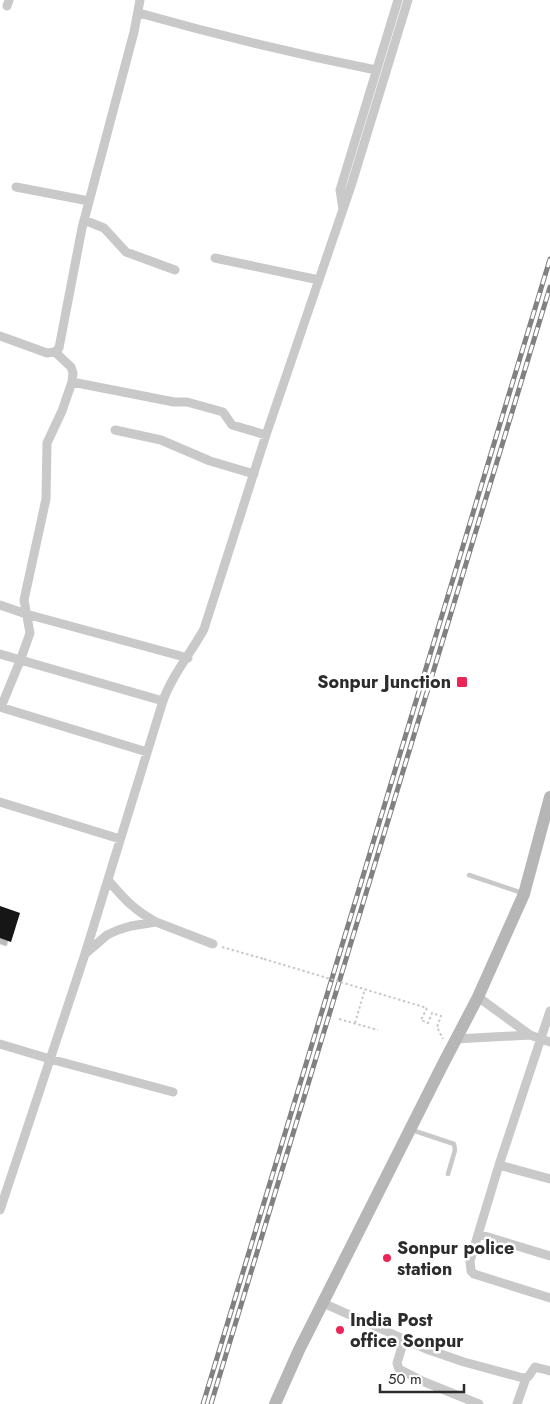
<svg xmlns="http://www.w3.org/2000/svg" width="550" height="1404" font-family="Jost,sans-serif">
  <defs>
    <filter id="shadow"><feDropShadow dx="-4.5" dy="4.5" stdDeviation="0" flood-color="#0004"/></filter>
  </defs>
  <rect width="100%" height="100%" fill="#fff"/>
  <!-- building -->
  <path fill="#131313" filter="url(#shadow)" d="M0,906L20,913L11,942L0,938Z"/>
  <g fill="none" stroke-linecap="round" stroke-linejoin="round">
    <!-- path -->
    <path stroke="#c9c9c9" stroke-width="2" stroke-dasharray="2.5 2.5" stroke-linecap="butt" d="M222,947L264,959
      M427,1008L421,1020L428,1023L432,1013L441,1016L437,1027L443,1039
      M339,1019L378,1030
      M355,1023L365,989"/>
    <!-- lane -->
    <path stroke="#c9c9c9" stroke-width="4.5" d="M469,875L522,893
      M412,1130L454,1144L455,1150L448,1174"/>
    <!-- street -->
    <path stroke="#c9c9c9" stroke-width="9" d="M7,6L9,0
      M139,13C217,35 296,54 376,70
      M16,187L89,201
      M343,209L340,190L398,0
      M84,220L104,228L126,252L175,270
      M215,258L319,280
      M0,336L47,353L55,352L59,348L82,228L134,32L140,0
      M72,382L174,402H187L223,412L232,425L266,435
      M115,430L161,440L210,461L254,474
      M0,605L26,614L188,658
      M0,654L163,701
      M0,707L147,752
      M1,707L20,661L30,633L24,600L46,499L47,443L62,411L72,382L73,373L71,367L55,352
      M0,802L120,839
      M108,880C124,899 134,910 156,922
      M85,954L107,935L118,930L131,926L156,922L213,944
      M478,997L530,1035L550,1042
      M550,1011L499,1165L470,1261L471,1271L474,1274L550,1298
      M456,1039L530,1035
      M0,1044L50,1059L173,1092
      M499,1165L550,1179
      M0,1210L85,954L163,701C172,675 191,653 204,629L266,435L352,183L408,0
      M478,1234L550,1256
      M323,1303L426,1349L464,1362L523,1378L528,1377L535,1367L550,1371
      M404,1340L397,1363L399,1369L422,1381L479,1404
      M517,1404L526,1378"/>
    <!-- secondary -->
    <path stroke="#b6b6b6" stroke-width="12" d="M275,1404L299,1350L442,1066L478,997L524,894L550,797"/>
    <!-- rail casing -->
    <g stroke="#818181" stroke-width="5">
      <path id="rail" d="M203,1404L550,259
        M211,1404L550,287"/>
    </g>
    <!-- rail -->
    <use href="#rail" stroke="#fff" stroke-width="3" stroke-dasharray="9" stroke-linecap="butt"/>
    <!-- path-bridge -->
    <path stroke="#c9c9c9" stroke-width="2" stroke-dasharray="2.5 2.5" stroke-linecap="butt" d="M264,959L427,1008"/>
  </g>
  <!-- markers -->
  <g fill="#eb2657" stroke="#fff" stroke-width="2">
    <rect x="456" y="676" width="12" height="12" rx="2.5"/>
    <circle cx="387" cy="1258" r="5"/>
    <circle cx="340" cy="1330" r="5"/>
  </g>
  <g text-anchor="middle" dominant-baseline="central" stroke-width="5" stroke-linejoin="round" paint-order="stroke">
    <!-- poi labels -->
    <g font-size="18" font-weight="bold" fill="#2c2c2c" stroke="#fff" text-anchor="start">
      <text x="451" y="682" text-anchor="end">Sonpur Junction</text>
      <text x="397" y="1248">Sonpur police<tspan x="397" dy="21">station</tspan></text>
      <text x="350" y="1320">India Post<tspan x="350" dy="21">office Sonpur</tspan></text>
    </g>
  </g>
  <!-- scale -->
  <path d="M380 1384v8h84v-8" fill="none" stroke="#2c2c2c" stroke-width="2.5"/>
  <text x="388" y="1384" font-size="15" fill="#2c2c2c" stroke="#ffffff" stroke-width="4" paint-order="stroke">50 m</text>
</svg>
